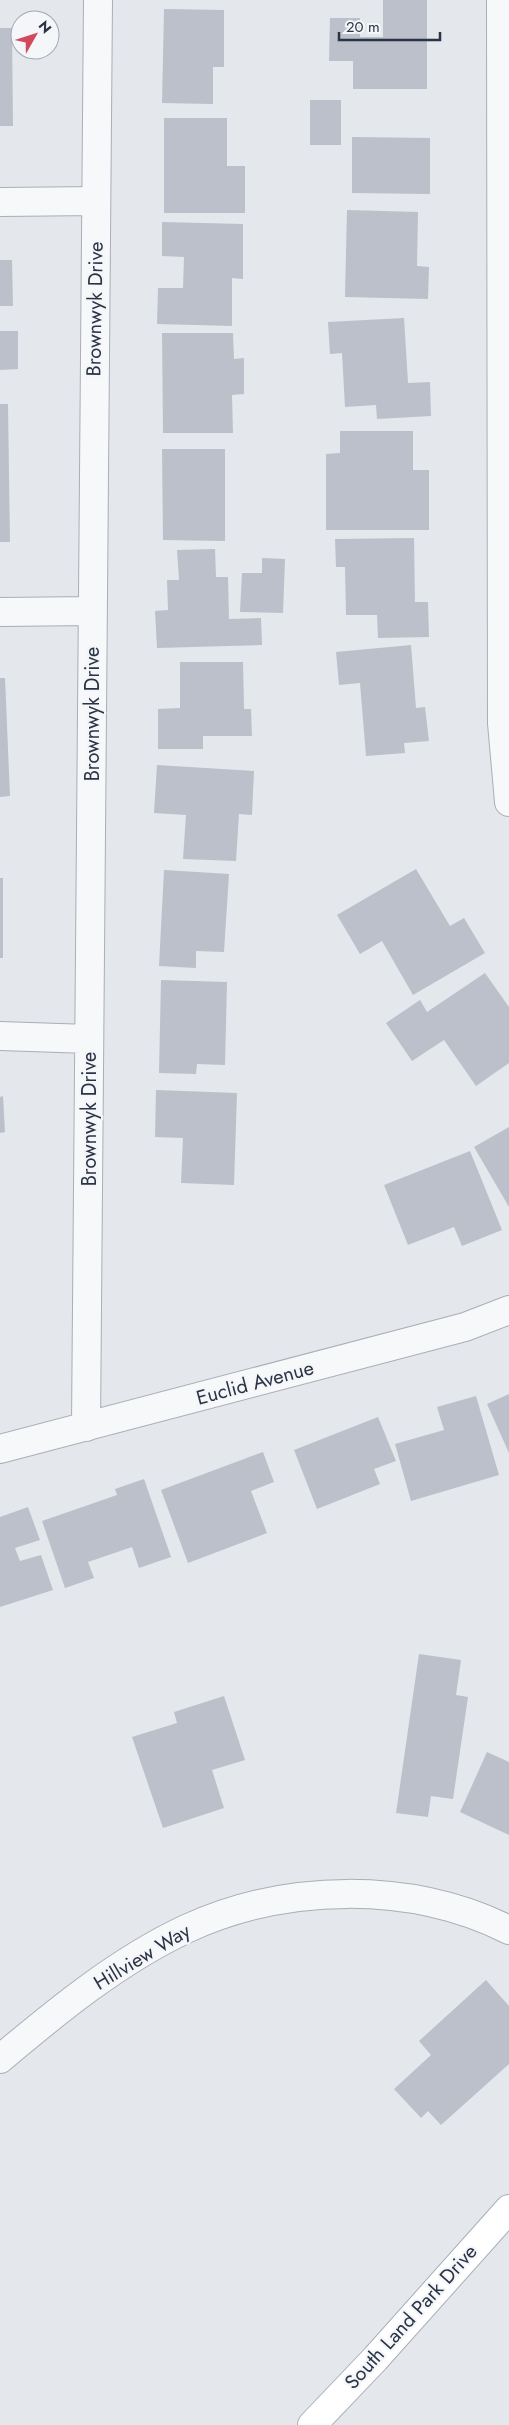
<svg xmlns="http://www.w3.org/2000/svg" width="509" height="2425" font-family="Jost,sans-serif">
  <rect width="100%" height="100%" fill="#e4e7ec"/>
  <!-- building -->
  <path fill="#bbc0ca" d="M383,0H427V89H353V61H329L330,18H360V37H383Z
    M164,9L224,10V67H213V104L162,103Z
    M0,28H12L13,126H0Z
    M310,100H341V145H310Z
    M164,118H227V166H245V213H164Z
    M352,137L430,138V194L352,193Z
    M347,210L418,212L417,266L429,267L428,299L345,297Z
    M162,222L243,224V279L232,278V326L157,324L158,288H183L184,257L162,256Z
    M0,260H12L13,306H0Z
    M404,318L408,383L430,382L431,416L377,419L376,405L345,407L342,353L330,354L328,322Z
    M0,331H18V369L0,370Z
    M162,333H233L234,359L244,358V394L232,395L233,433H163Z
    M0,404H8L10,542H0Z
    M340,431H413V470H429V530H326V454L340,453Z
    M162,449H225V541L163,540Z
    M414,538L415,602H428L429,637L378,638L377,615H346L345,567H336L335,539Z
    M215,549L216,577H228L229,619L261,618L262,645L157,648L155,611L168,610L167,580H179L177,550Z
    M262,558L285,559L283,613L240,612L242,573H262Z
    M411,645L416,708L425,707L429,741L404,743L405,753L366,756L360,683L339,685L336,652Z
    M180,662H243L244,709H251L252,736H203V749H158V709L180,708Z
    M0,678H5L10,796L0,797Z
    M157,765L254,771L252,815L239,814L236,861L183,859L186,815L154,813Z
    M416,869L450,926L464,918L485,953L413,995L382,941L360,954L337,915Z
    M164,870L229,874L224,952L196,951V968L159,966Z
    M0,878H3V958H0Z
    M485,973L509,1007V1063L476,1086L444,1040L412,1061L386,1023L420,1000L427,1012Z
    M161,980L227,982L225,1065L197,1064L196,1074L159,1073Z
    M156,1090L237,1093L234,1185L181,1183L183,1138L155,1137Z
    M3,1096L5,1132L0,1133V1097Z
    M509,1127V1207L474,1147Z
    M470,1151L502,1230L462,1246L454,1227L408,1245L384,1185Z
    M509,1394V1453L487,1404Z
    M476,1396L499,1475L411,1501L395,1444L444,1430L437,1407Z
    M378,1417L396,1461L374,1469L380,1484L317,1509L294,1450Z
    M263,1452L274,1482L251,1491L267,1533L188,1563L161,1490Z
    M144,1479L171,1557L139,1568L132,1547L88,1562L94,1578L65,1588L42,1521L117,1495L115,1489Z
    M28,1507L40,1540L15,1548L20,1561L41,1555L53,1590L0,1607V1517Z
    M419,1654L461,1660L456,1695L468,1697L453,1799L431,1796L428,1817L396,1813Z
    M224,1696L245,1760L212,1770L224,1808L163,1828L132,1737L177,1723L174,1712Z
    M487,1752L509,1762V1835L460,1812Z
    M486,1980L509,2006V2064L441,2125L428,2111L421,2118L394,2089L431,2055L419,2041Z"/>
  <g fill="none" stroke-linecap="round" stroke-linejoin="round">
    <!-- street casing -->
    <g stroke="#a9aeb7" stroke-width="30">
      <path id="street" d="M501,0L502,723L509,802
        M0,202L96,201
        M0,612L93,611
        M0,1036L89,1039
        M86,1427L98,0
        M0,1449L465,1327L509,1310
        M0,2059C57,2011 118,1961 186,1929C285,1883 411,1881 509,1930"/>
    </g>
    <!-- secondary casing -->
    <g stroke="#a9aeb7" stroke-width="30">
      <path id="secondary" d="M312,2425L375,2359L509,2209"/>
    </g>
    <!-- street -->
    <use href="#street" stroke="#f7f8fa" stroke-width="28"/>
    <!-- secondary -->
    <use href="#secondary" stroke="#fff" stroke-width="28"/>
  </g>
  <g text-anchor="middle" dominant-baseline="central" stroke-width="4.5" stroke-linejoin="round" paint-order="stroke">
    <!-- street labels -->
    <g font-size="20" fill="#2b3445" stroke="#f4f6f9">
      <text transform="translate(95 309) rotate(-89)">Brownwyk Drive</text>
      <text transform="translate(92 714) rotate(-90)">Brownwyk Drive</text>
      <text transform="translate(89 1119) rotate(-90)">Brownwyk Drive</text>
      <text transform="translate(255 1383) rotate(-15)">Euclid Avenue</text>
      <text transform="translate(142 1957) rotate(-31)">Hillview Way</text>
      <text transform="translate(411 2317) rotate(-48)">South Land Park Drive</text>
    </g>
  </g>
  <!-- north arrow -->
  <g transform="translate(35 35) rotate(51)"><circle r="24" fill="#f4f6f9" stroke="#a4a8b1"/>
  <path d="M0-4L9 19L0 12L-9 19Z" fill="#d1495b"/>
  <text y="-8" font-size="14" font-weight="bold" text-anchor="middle" fill="#2b3445">N</text>
  </g>
  <!-- scale -->
  <path d="M339 32v8h101v-8" fill="none" stroke="#2b3445" stroke-width="2.5"/>
  <text x="346" y="32" font-size="15" fill="#2b3445" stroke="#f4f6f9" stroke-width="4" paint-order="stroke">20 m</text>
</svg>
